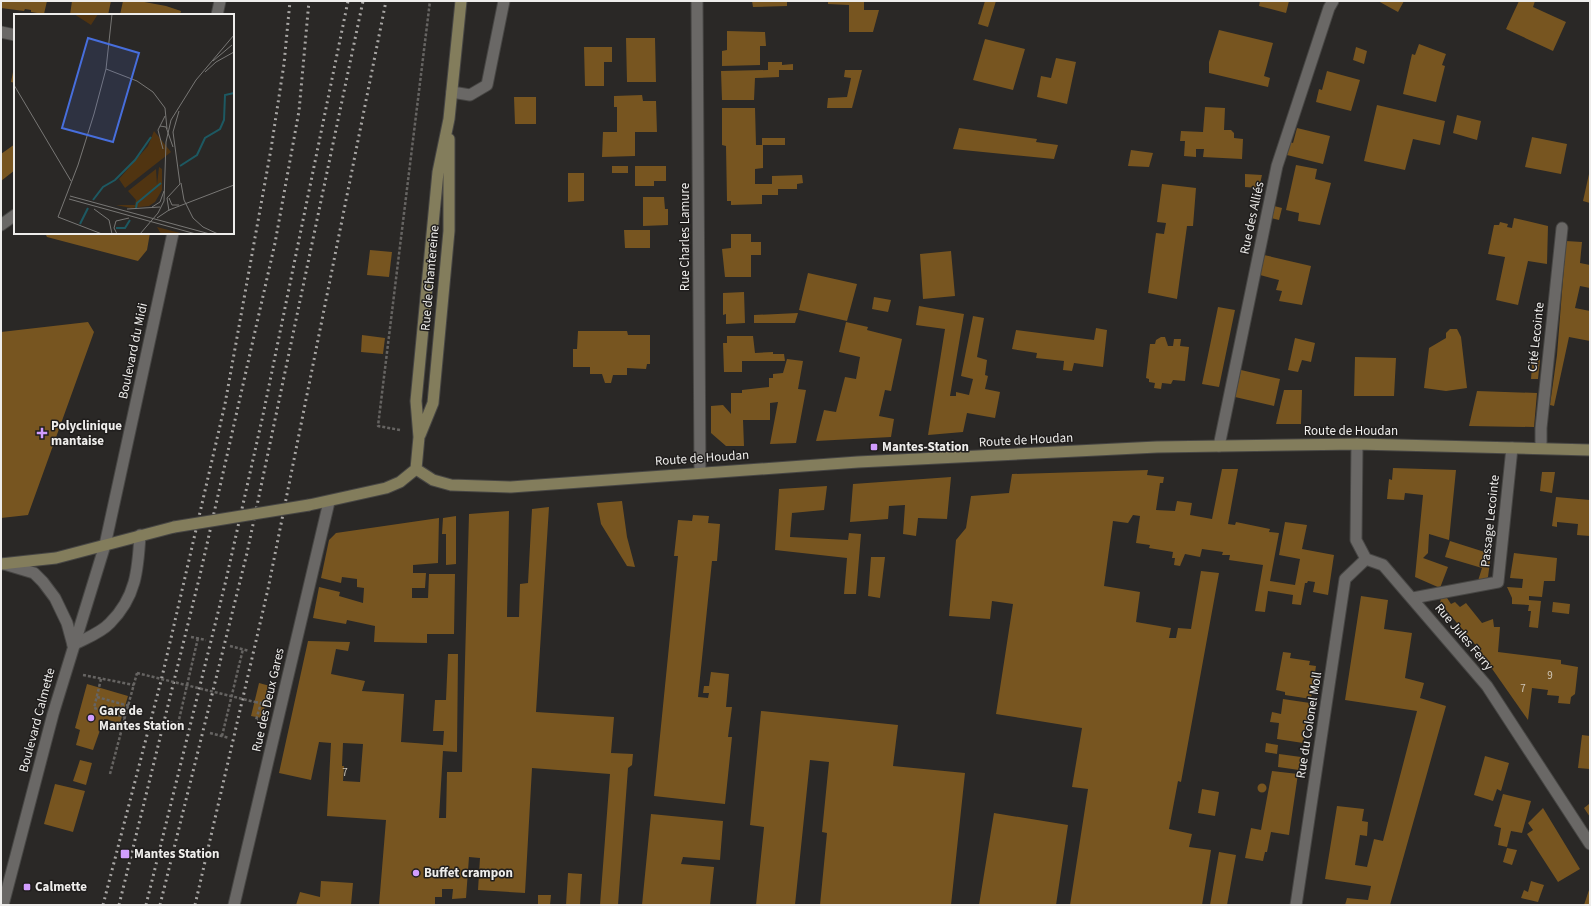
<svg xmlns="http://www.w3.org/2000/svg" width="1591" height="906" font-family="'Source Sans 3',sans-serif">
  <rect width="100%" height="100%" fill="#2a2826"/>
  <!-- building -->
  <path fill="#775520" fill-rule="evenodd" d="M1,1H47L44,14L31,12V10L25,9L24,11L1,8Z
    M72,1H111L108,15H70Z
    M123,1H139L166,6L181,11L180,15H120Z
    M752,1H787V6L753,7Z
    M828,1H864V10H879L873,32H849V5L828,4Z
    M985,1H996L988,27L978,24Z
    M1260,1H1289L1286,13L1259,6Z
    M1378,1H1404L1398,12Z
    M1519,1H1535L1533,7L1566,22L1553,51L1506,29Z
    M1219,30L1273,43L1264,76L1270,78L1268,87L1209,73V62Z
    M727,31L765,32L766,46H760V65L722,66V51L727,50Z
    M626,38H655L656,82H627Z
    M985,39L1025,49L1013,90L973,80Z
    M1419,44L1446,54L1442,65L1445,66L1436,102L1403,94L1412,54L1415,55Z
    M584,47H612V62H604V86H585Z
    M1356,47L1367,51L1364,64L1353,60Z
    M1056,58L1076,62L1067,104L1037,97L1041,76L1051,78Z
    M768,62H782V65L793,64V70H779V77L755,78L754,100H722L721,71L768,70Z
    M845,70H862L852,108H827L828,98L847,97L851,78L844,77Z
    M1327,71L1360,80L1351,111L1316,102L1319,89L1322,90Z
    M13,72L15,73V83L11,82Z
    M642,95L643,101H656L657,132H635V156L602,157L603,132H617V107H614V96Z
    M514,97H536V124H515Z
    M1377,105L1445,121L1440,145L1413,139L1405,170L1364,161Z
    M1205,107L1225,108L1224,130H1231L1234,133V138L1243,139L1242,159L1203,157L1204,149H1196V157L1184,156L1185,141H1180L1181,131L1203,132Z
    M722,108H755L756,145H762V138H785V145H763V168L755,169V184H772V176L802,175L803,183L797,184V189H778V195H762V204L731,205V201H727L726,146L722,145Z
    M1457,115L1481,121L1477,140L1453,133Z
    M959,128L1037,139L1036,142L1058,145L1054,159L953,149Z
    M1297,128L1330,136L1323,164L1287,155L1290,142L1293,143Z
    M1532,137L1567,144L1561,174L1525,167Z
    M15,144V170L1,181V154Z
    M1131,150L1153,153L1149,167L1128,166Z
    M1296,165L1317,169L1315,179L1331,183L1320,225L1298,221L1299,213L1286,210Z
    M612,166H628V173H612Z
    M635,166H666V181H654V186H635Z
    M568,173H584V201L568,202Z
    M1245,174L1262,175L1259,188L1245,187Z
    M1589,174H1590V203L1583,201Z
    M1162,184L1196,188L1193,226H1187L1177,299L1148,293L1156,233L1164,234L1166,223L1157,222Z
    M643,197H664L665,209H668V225L643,226Z
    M1274,206L1282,208L1279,220L1271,218Z
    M1514,218L1548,226L1547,264L1528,261L1518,305L1496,300L1505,257L1488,254L1494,225H1499L1500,222L1508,224L1507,227L1512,228Z
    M624,230H650V248H625Z
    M45,233H150L147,250L138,261L47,237Z
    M731,234H751V242H761V255H751V277H725L722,249L731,248Z
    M1566,241L1582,242L1580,263L1590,265V288L1580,286L1575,308L1590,311V341L1569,337L1554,406L1550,405L1557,355Z
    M370,250L392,252L389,277L367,275Z
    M951,251L955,296L923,299L920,254Z
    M1264,255L1311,266L1302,305L1279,301L1282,291L1276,290L1279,280L1260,275Z
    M808,273L857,284L847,321L799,310Z
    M744,292L745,323L726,324V314L723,315V293Z
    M874,297L891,300L888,312L872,309Z
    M919,306L964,314L950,396H956V392L969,395L973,379L961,376L973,316L984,318L977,357L987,360L985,375L988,376L985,389L1000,392L995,418L967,413L963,432L928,435L945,329L916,325Z
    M1218,307L1235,310L1219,387L1202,384Z
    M798,313L795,323H754V315Z
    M88,322L94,332L28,515L1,518V332Z
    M846,322L868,327L867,330L902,339L891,391L885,390L879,416L894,419L891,437L816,441L824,410L836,412L845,377L856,379L860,357L839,352Z
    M1096,328L1107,330L1103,367L1074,363L1072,371L1063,370L1064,361L1036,358L1037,353L1012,349L1016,330L1094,340Z
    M1450,329H1457L1461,337L1467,388L1446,391L1424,388L1429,348L1446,338V333Z
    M578,331H627L628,335H650V364H647L646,369L627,368V375H613L611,383H605L602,374H590V367H573V349H577Z
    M362,335L385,338L383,354L361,352Z
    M727,336H753L755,353L773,352V354H784L785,361H742V372H724L723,343H727Z
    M1161,337H1165L1168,346H1173L1174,339H1181L1180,346L1189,347L1185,381L1173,380L1171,384L1162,383L1161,389L1154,388L1155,383L1149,382V379L1146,378L1150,344H1155L1156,340Z
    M1295,338L1315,343L1311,362L1302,360L1298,372L1288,370Z
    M1535,356L1540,360L1538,379H1531L1532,366L1528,361Z
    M1355,357L1396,358L1394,396H1354Z
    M787,359L803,361L798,389L806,390L796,443L770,444L778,402L770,403V420H743L744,446H726L711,433V406L723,405L731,414V393H742V390L769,387V378H773V374L783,373Z
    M1241,370L1280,379L1274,406L1235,397Z
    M1284,390H1302L1301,424H1276Z
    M1477,391L1537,393L1534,427L1469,426Z
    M1393,468L1456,470L1449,540L1429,534L1428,553L1423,558L1448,567L1440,588L1415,577L1423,495L1405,493L1404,500L1387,499L1389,479L1392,480Z
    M1222,469H1238L1228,524L1235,525L1236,522L1270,529L1269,532L1279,533L1270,581L1295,585L1300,559L1279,555L1285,522L1307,525L1302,549L1334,555L1328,595L1313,592L1315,582L1308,581L1307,583H1305L1301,605L1292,604L1293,595L1268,591L1265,612L1255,611L1263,565L1229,560L1230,555H1222L1223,552L1202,549L1200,557L1185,554L1180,566L1174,565L1175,558H1172L1173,552L1149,548L1150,545L1136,543L1140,516L1133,515L1128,523L1113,521L1104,586L1140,592L1136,622L1171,628L1169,638H1176L1178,628L1191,629L1201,571L1219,573L1181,782L1178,781L1169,829L1192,834L1189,847L1211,850L1202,905H1070L1088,789L1072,787L1082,728L996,714L1013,604L992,601L990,619L949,616L956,540L966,528L971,496L1009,493L1012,474L1148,470L1147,475L1164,477L1163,483H1160L1156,510L1175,511L1177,501L1192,503L1190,515L1212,519Z
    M1542,472H1555L1552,493L1540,491Z
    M951,477L947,519L918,518L916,536L903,534L905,505L889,506L888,519L850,522L853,484Z
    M827,486L824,510L792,513L790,537L848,540L849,533L861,534L856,594H844L847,558L775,550L779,489Z
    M1556,497L1590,500V536L1577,535L1578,524L1557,522V527L1552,526Z
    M622,501L627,537L635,567L627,566L601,524L597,503Z
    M549,507L536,712L614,717L611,753L633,754L632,765L628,768L618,905H600L610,774L532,768L525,893L478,890L480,858L469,857L466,898L452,899L453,889H442V897H435V905H379L386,820L327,816L331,743L319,742L311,780L279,773L308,641L350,642L348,651L336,649L331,674L365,681L362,691L404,694L401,742L443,745L444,731H433L435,700H446L448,654H458L457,752L443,751L439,818H446L447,772H462L469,514L509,511L507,617H519L520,584L528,583L532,509ZM343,743L363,744L360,782L343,781L344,766H342Z
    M693,515L709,516L708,523L720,524L717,561H712L698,697L708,698L709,693H703L704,686H709L711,672L729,674L726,707H732L728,737H732L725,804L654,796L678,556H674L678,520L692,521Z
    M456,516V564L446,565V534H442L443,518Z
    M439,518L438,563L413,565V573H426L425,588H412V598H428L429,574H455L454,634H427V643L374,642L375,626L347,620L346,624L313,618L319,587L340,592L339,596L363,603L364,588L357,587V579L342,577L341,583L321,578L329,540L336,533Z
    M1450,541L1491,554L1488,577L1482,584H1477L1482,568L1445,557Z
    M1514,553L1557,558L1555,581H1544L1542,597L1529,596V600L1541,601L1538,628L1529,627L1531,611H1528L1529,605L1512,604V598L1507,587L1522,588L1523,579L1510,578Z
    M871,557H885L880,598L868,596Z
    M1361,596L1388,600L1384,629L1412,633L1405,678L1424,683L1420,698L1446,706L1390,905H1345L1347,898L1368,900L1371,886L1325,879L1337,806L1364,809L1362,821L1368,822L1367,836L1360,835L1355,865L1367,867L1374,839L1383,841L1417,711L1345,700Z
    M1441,598H1447L1451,604L1455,602L1460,607L1466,603L1482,623L1493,619L1494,627H1500L1498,652L1561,660V664L1578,667L1575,694L1571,697L1570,704L1558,703L1559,696L1547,695L1548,690L1532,688L1528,720L1474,643L1440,603Z
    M1553,602L1570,604L1569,614L1552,612Z
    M1283,652L1291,653L1290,658L1310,661L1309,665L1316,666L1311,699L1285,695V692L1276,690Z
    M259,683L270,686L262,718L251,716Z
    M87,684L128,696L120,723L104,719L93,750L76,745L80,730L75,728Z
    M1283,699L1310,703L1303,743L1277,739L1279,723L1270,722L1272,712L1281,714Z
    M761,711L898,725L893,766L965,773L951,905H820L827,833L822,832L829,762L810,760L795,905H756L764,827L750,825Z
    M1582,735L1590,736V769L1578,768Z
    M1266,743L1278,745L1277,754L1265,752Z
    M1279,754L1301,757L1299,770L1278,767Z
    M1485,756L1509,763L1501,791L1497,789L1493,801L1474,795Z
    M80,760L92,763L86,785L73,781Z
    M1272,771L1298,774L1289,835L1271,832L1267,852H1265L1263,861L1245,858L1251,828L1261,830Z
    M1257.5 788a4.5 4.5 0 1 1 9 0a4.5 4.5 0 1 1-9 0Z
    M55,784L85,791L73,832L44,824Z
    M1202,789L1219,792L1215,816L1198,813Z
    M1503,794L1531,801L1522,833L1511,831L1507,847L1498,845L1501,828L1494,826Z
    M1589,804L1590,805V817L1584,808Z
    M1543,808L1580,869L1558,882L1527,834L1533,830L1528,823Z
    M994,813L1068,825L1056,905H979Z
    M651,814L723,821L720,860L683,857L681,864L714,867L710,905H642Z
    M1507,848L1517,850L1512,865L1503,862Z
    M1219,852L1236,855L1227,905H1210Z
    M568,873L582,874L580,905H566Z
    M321,881L353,883L351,905H296L300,892L320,897Z
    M1531,881L1544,885L1538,902L1521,898L1524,890L1528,892Z
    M1590,887V905H1584Z
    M538,895H551L550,905H538Z"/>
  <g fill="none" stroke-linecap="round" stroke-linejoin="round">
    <!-- service casing -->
    <g stroke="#474644" stroke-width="13">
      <path id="service" d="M1541,448V428L1562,228
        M1413,598L1498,582L1512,448
        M73,645C84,639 101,633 110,623C136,597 138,570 140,535"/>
    </g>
    <!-- minor casing -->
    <g stroke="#474644" stroke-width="13">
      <path id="minor" d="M697,1L700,472
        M217,15L220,1
        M1,32L15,35
        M452,92L470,95L487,85L504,1
        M1,225L15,215
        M1357,444L1356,540L1366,559L1383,565L1487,686L1590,844
        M1219,446L1277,166L1329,8L1333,1
        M4,564L34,573L43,582L55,598L67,623L73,645
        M3,905L53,714L105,545L173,233
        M234,905L329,502
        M1296,905L1345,579L1366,559"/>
    </g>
    <!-- secondary casing -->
    <g stroke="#474644" stroke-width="13">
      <path id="secondary" d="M420,435L433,403L449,231V139
        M416,469L433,480L451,485L511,487L858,462L1157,447L1357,444L1590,450
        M416,469L419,437L416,401L438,172L449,119L461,1
        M309,505L386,488L400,482L416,469
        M1,564L56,558L174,527"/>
    </g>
    <!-- path -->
    <path stroke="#666462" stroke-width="2.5" stroke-dasharray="3 2" stroke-linecap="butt" d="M400,430L378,426L430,1
      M191,637L206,640
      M230,646L249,651
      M83,675L134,685
      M101,679L94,708L125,717L137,673
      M97,697L129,706
      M255,702L261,703L256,720H258
      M170,722L185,726
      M178,724L198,638
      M210,733L229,738
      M222,736L243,649
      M110,774L125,717"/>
    <!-- service -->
    <use href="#service" stroke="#6a6866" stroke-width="11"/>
    <!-- minor -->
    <use href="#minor" stroke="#6a6866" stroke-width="11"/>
    <!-- secondary -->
    <use href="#secondary" stroke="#837d5c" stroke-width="11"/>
    <!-- rail -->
    <path stroke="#a8a6a4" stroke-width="3" stroke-dasharray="2 4" stroke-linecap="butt" d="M103,905L162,677L225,404L271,149L284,64L290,1
      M119,905L200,575L275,243L299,111L309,1
      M146,905L226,580L263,415L348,1
      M160,905L247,553L363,1
      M195,905L268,589L386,1"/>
    <!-- secondary-bridge casing -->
    <g stroke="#474644" stroke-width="13" stroke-linecap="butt">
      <path id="secondary-bridge" d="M174,527L309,505"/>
    </g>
    <!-- path-bridge -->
    <path stroke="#666462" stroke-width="2.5" stroke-dasharray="3 2" stroke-linecap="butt" d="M137,673L255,702"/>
    <!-- secondary-bridge -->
    <use href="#secondary-bridge" stroke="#837d5c" stroke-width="11"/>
  </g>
  <!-- markers -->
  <g fill="#d19dfe" stroke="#201e1d" stroke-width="1.5">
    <path d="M40 427h4v4h4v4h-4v4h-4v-4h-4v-4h4z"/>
    <rect x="870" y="443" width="8" height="8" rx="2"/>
    <circle cx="91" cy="718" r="4"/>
    <rect x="120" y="849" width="10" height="10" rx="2"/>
    <circle cx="416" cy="873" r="4"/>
    <rect x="23" y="883" width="8" height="8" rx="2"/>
  </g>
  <g text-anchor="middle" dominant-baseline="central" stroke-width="3" stroke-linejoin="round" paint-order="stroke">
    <!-- number labels -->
    <g font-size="11" fill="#d0c7b8">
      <text x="1550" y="675">9</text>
      <text x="1523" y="688">7</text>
      <text x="345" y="772">7</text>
    </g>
    <!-- street labels -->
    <g font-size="13" fill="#eeedeb" stroke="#201e1d">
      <text transform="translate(1252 218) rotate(-78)">Rue des Alliés</text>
      <text transform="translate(685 237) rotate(-90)">Rue Charles Lamure</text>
      <text transform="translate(430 278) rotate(-85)">Rue de Chantereine</text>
      <text transform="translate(1536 337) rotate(-84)">Cité Lecointe</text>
      <text transform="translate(133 351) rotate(-78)">Boulevard du Midi</text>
      <text x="1351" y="431">Route de Houdan</text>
      <text transform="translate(1026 440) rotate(-3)">Route de Houdan</text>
      <text transform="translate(702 458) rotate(-4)">Route de Houdan</text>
      <text transform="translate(1490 521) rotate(-84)">Passage Lecointe</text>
      <text transform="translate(1464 637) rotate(50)">Rue Jules Ferry</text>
      <text transform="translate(268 700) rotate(-77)">Rue des Deux Gares</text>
      <text transform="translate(37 720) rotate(-75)">Boulevard Calmette</text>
      <text transform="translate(1309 725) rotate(-81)">Rue du Colonel Moll</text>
    </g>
    <!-- poi labels -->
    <g font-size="13" font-weight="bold" fill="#eeedeb" stroke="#201e1d" text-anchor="start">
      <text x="51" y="426">Polyclinique<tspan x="51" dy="15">mantaise</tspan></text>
      <text x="882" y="447">Mantes-Station</text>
      <text x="99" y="711">Gare de<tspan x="99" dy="15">Mantes Station</tspan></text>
      <text x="134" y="854">Mantes Station</text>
      <text x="424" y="873">Buffet crampon</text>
      <text x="35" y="887">Calmette</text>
    </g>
  </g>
  <!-- overview -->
  <g transform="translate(14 14)">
    <rect width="220" height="220" fill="#2a2826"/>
    <path d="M60,0H84L77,11ZM140,117L157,138L111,174L105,165L134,132ZM145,153L148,155V176L141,188L135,192L117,194L102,191H121L122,186L114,177L142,155L143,171ZM143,213L170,220H147Z" fill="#503411"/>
    <path fill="none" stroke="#1d5962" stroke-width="2" d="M166,152L183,141L191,124L206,115L210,106L211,81L220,79M79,186L89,173L101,166L121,146L137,123M122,194L123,189L147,169M66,210L74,194M102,214H111L116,206"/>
    <path fill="none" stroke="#787775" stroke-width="1" d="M199,47L218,31M92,55L123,67L139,78L151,94L153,115M191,58L202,48L220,38M0,71L57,167M146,112L152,113L159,133M149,135L144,116L151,102M167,169L170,186L179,204L189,213L204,220M56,182L196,220M155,184L158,191H165M55,185L182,220M138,193L146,188L150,177M80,195L95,206L98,220M113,195L146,193M155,197L153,184L166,170L159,118L165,97M143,204L155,196L220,171M88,220L44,203L64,151L80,100L92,55L98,0M103,220L100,214L102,207L115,204M126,220L144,199L150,187L152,128L157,106L182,66L220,21"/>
    <path fill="#476edc" fill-opacity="0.15" stroke="#476edc" stroke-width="2" d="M74,24L125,39L99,128L48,114Z"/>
    <rect width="220" height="220" fill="none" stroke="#eeedeb" stroke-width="2"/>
  </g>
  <!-- border -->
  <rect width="1591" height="906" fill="none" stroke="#eeedeb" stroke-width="4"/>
</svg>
